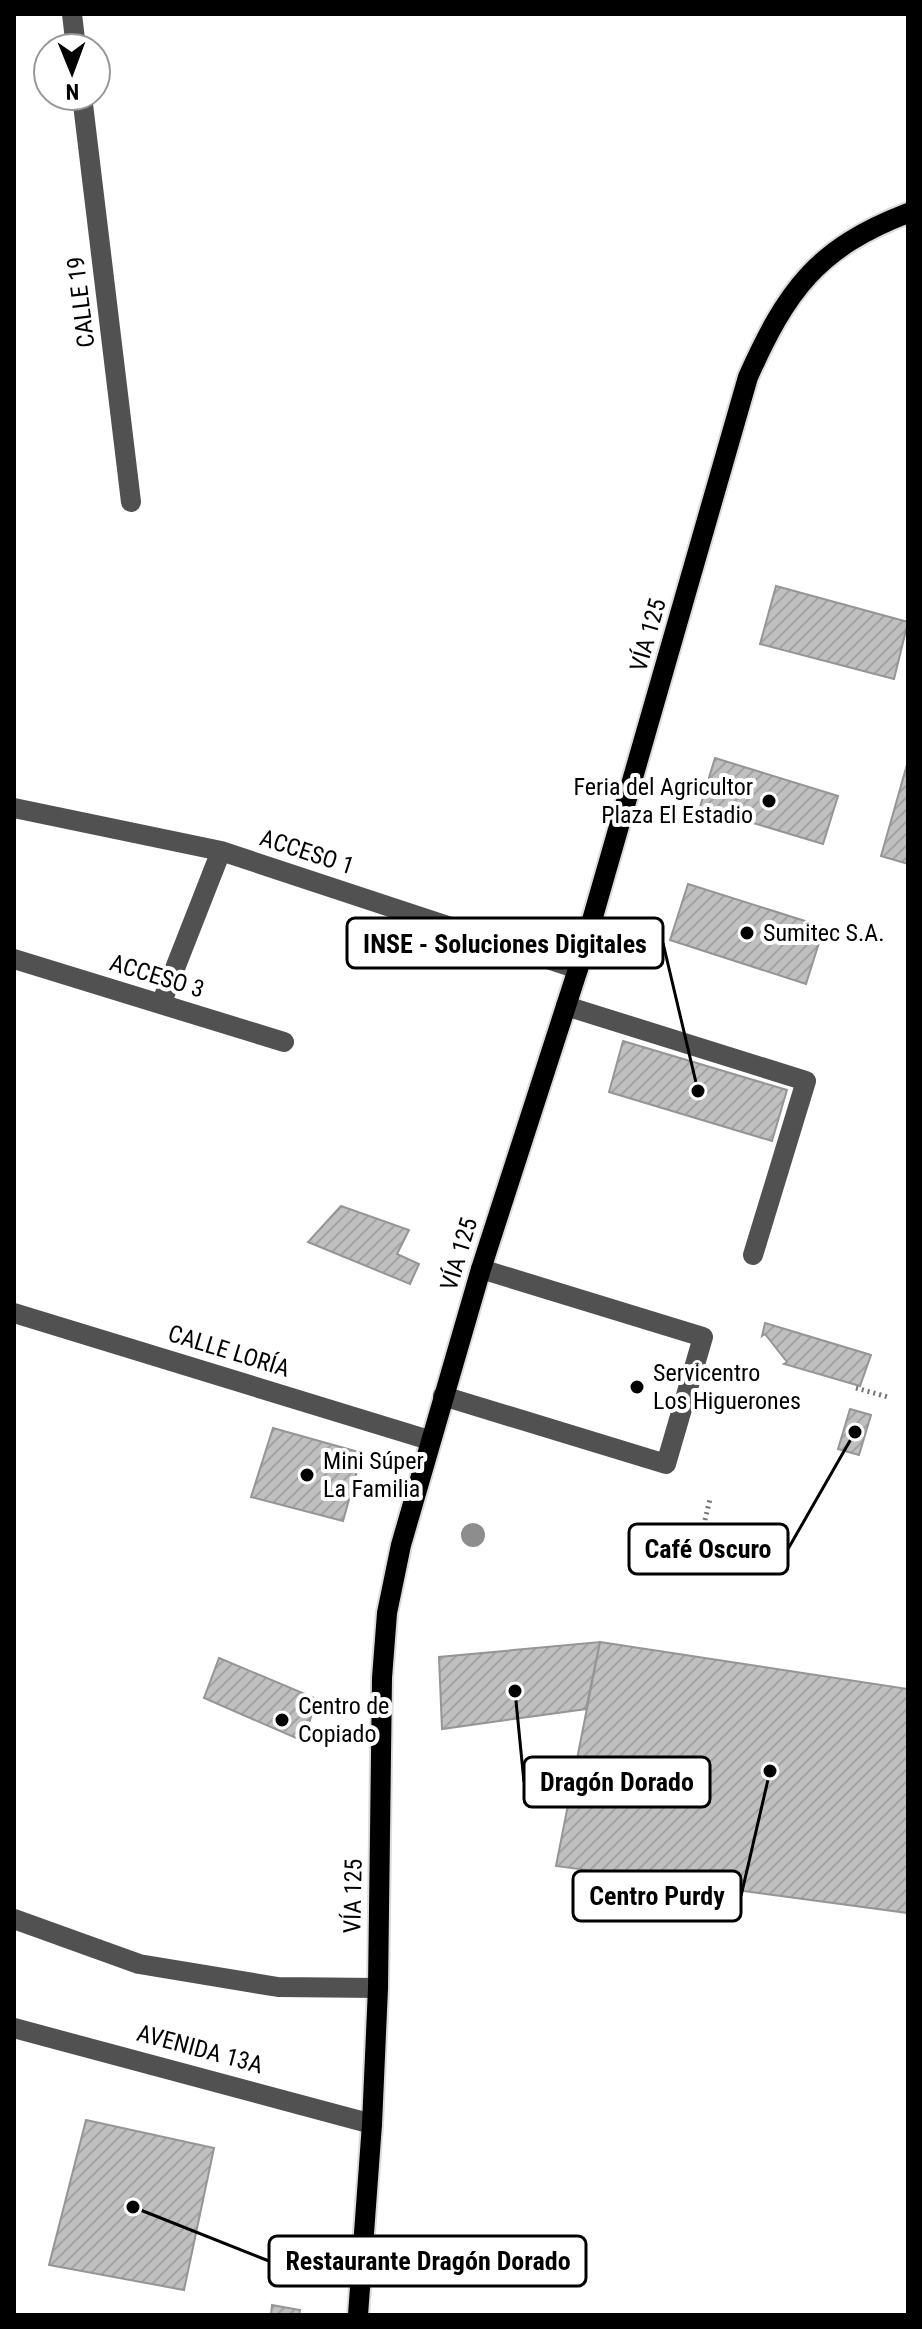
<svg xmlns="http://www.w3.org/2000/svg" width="922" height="2329" font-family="'Roboto Condensed',sans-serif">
  <defs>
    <pattern id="building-hatch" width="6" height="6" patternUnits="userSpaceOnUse" patternTransform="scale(2)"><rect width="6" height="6" fill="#c0c0c0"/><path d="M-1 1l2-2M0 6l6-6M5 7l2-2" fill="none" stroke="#a3a3a3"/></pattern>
  </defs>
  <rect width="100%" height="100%" fill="#fff"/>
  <!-- building -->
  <path fill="url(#building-hatch)" stroke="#959595" stroke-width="2" d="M776,586L908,622L894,679L760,644Z
    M715,758L838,796L823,844L700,807Z
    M908,761V864L881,856Z
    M688,884L824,927L806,984L670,940Z
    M623,1041L787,1090L772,1141L609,1092Z
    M341,1206L409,1230L397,1254L419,1264L410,1284L308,1242Z
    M765,1323L871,1355L860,1386L784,1364L787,1362L765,1334L762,1336Z
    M850,1409L871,1415L859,1455L838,1449Z
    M273,1428L362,1453L343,1521L251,1497Z
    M600,1642L586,1709L442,1729L439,1657Z
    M600,1642L908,1689V1913L556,1866Z
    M219,1658L317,1699L303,1741L204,1698Z
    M86,2120L214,2148L184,2290L49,2265Z
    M272,2305L300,2310L299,2315H271Z"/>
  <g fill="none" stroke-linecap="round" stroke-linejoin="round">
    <!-- major casing -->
    <g stroke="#dbdbdb" stroke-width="24">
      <path id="major" d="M358,2315L372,2124L378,1988L382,1678L387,1613L401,1545L481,1269L578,969L748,377C787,290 817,248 908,213"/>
    </g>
    <!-- path -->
    <path stroke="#737373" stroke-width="5" stroke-dasharray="2 4" stroke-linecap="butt" d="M856,1388L888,1397
      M705,1520L710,1499"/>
    <!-- minor -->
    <path stroke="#515151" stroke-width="20" d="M72,14L76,48
      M82,96L131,502
      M14,808L221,851L578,969
      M14,959L284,1042
      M161,1004L221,851
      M566,1006L806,1081L753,1255
      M14,1313L429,1440
      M443,1396L666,1464L703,1337L481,1269
      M14,1919L139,1964L278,1987L378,1988
      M14,2028L372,2124"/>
    <!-- major -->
    <use href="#major" stroke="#000" stroke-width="20"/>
  </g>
  <!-- trees -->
  <circle fill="#8d8d8d" cx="473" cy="1535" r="12"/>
  <!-- markers -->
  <g fill="#000" stroke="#fff" stroke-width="3">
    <circle cx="769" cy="801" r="8"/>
    <circle cx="747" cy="933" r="8"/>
    <circle cx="637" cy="1387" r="8"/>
    <circle cx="307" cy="1475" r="8"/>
    <circle cx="282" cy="1720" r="8"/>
  </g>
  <g text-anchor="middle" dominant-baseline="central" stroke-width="8" stroke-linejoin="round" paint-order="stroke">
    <!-- street labels -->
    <g font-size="24" fill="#000" stroke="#fff">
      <text transform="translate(81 302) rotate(-97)">CALLE 19</text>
      <text transform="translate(648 635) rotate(-74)">VÍA 125</text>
      <text transform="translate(307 852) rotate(18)">ACCESO 1</text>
      <text transform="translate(157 976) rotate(17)">ACCESO 3</text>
      <text transform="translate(459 1254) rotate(-73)">VÍA 125</text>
      <text transform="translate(229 1351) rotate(17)">CALLE LORÍA</text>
      <text transform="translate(353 1896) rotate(-89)">VÍA 125</text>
      <text transform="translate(200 2049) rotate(15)">AVENIDA 13A</text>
    </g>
    <!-- poi labels -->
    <g font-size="24" fill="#000" stroke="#fff" text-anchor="start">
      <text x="753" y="787" text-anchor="end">Feria del Agricultor<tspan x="753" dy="28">Plaza El Estadio</tspan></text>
      <text x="763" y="933">Sumitec S.A.</text>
      <text x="653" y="1373">Servicentro<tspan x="653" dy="28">Los Higuerones</tspan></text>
      <text x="323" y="1461">Mini Súper<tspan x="323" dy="28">La Familia</tspan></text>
      <text x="298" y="1706">Centro de<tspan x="298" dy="28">Copiado</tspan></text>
    </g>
  </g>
  <!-- callouts -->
  <path fill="none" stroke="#000" stroke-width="3" d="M698 1091L663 943M855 1432L788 1549M515 1691L524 1782M770 1771L741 1896M133 2207L269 2261"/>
  <g fill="#000" stroke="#fff" stroke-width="3">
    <circle cx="698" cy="1091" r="8"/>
    <circle cx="855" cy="1432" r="8"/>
    <circle cx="515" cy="1691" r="8"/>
    <circle cx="770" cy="1771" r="8"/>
    <circle cx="133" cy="2207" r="8"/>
  </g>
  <g fill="#fff" stroke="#000" stroke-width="3">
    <rect x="347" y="918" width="316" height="50" rx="8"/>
    <rect x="629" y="1524" width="159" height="50" rx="8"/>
    <rect x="524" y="1757" width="186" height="50" rx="8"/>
    <rect x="573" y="1871" width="168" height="50" rx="8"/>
    <rect x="269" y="2236" width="317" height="50" rx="8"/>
  </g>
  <g font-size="26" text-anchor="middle" font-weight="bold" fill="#000">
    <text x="505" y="953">INSE - Soluciones Digitales</text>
    <text x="708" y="1558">Café Oscuro</text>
    <text x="617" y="1791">Dragón Dorado</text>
    <text x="657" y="1905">Centro Purdy</text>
    <text x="428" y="2270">Restaurante Dragón Dorado</text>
  </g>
  <!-- border -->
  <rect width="922" height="2329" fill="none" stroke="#000000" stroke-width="32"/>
  <!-- north arrow -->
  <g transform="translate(72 72) rotate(179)"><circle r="38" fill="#ffffff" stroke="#999999" stroke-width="2"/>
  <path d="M0-6L14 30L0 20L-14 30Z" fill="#000000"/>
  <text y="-12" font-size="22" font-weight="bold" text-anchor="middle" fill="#000000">N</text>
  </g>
</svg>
